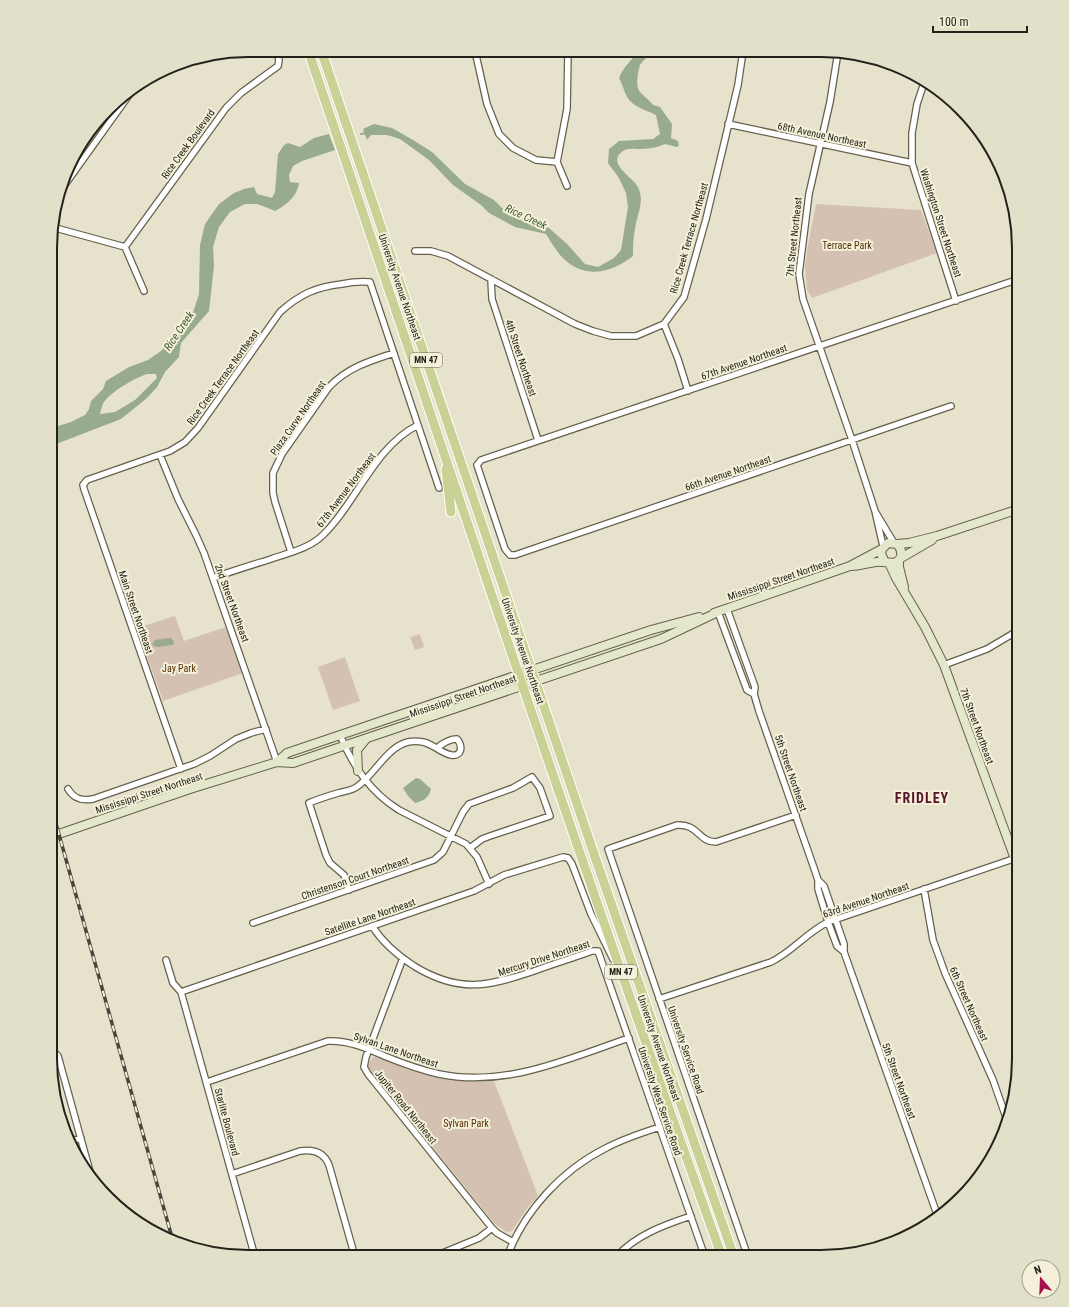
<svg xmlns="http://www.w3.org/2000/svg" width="1069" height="1307" font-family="'Roboto Condensed',sans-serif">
  <rect width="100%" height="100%" fill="#e7e2cc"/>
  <!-- green -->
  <path fill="#d4c1b2" d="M816,204L921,210L937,253L812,298L807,290L805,266L808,245Z
    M175,616L184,641L226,627L243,673L163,701L137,628Z
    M420,634L424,647L415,650L410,637Z
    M345,657L360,701L333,710L318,667Z
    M374,1057C385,1058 397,1066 409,1070C436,1079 465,1082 494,1081L538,1196L528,1207L512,1231L506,1232L494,1223L370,1069L368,1066L371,1059Z"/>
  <!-- water -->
  <path fill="#98ab8d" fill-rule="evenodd" d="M639,51H653C649,56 642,61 640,65C638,72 635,87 640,92C645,97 649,100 653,105L660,107L672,124L671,138L678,141L679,145L677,147L665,144C657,148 647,149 638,149C633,149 627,148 623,151C605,163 634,178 638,187C645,202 637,214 635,229C633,238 633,247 633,256C610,274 582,280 560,255C555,248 550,241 546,234L515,227L489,213L481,205L453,185L429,160L400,139L387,135H371L367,140L363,129L374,124L392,128L413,140L432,152L465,184L494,200L510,216L525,222L549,228L567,244L585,264L598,267L614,258L621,250L628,207L626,193L619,178L608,163L609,149L619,141L653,139L660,134L656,115C648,111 637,108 630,101C625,96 623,85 619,78C623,67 632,60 639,51Z
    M329,134L335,150L302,161L293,166L289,175L290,182L299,183C297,197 286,205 275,211L268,208L257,204H245L230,212L219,227L213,247L214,266L209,311L181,343L179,357L165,372L157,387L147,398L121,419L51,446V428L71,422L85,415L89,409L91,401L103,389L106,381L129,367L148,360L161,351L192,316L199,294L200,245L205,224L219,204L234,193L244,189L254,187L257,194L272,198L275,192L278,154L284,145L288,143L300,147L314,138ZM147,374H156L157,378L135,400L115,412L100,414C101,410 102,405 104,402C112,391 135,378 147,374Z
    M169,638H171L174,642L173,645L157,647L152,645L155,640Z
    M416,778L420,779L431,789C429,798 423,801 415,803L408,796L403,788Z"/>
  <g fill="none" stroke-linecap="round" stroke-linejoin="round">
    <!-- stream -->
    <path stroke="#98ab8d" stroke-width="2" d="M361,134L367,133"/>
    <!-- street casing -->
    <g stroke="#65614e" stroke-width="8">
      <path id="street" d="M475,51L487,104L499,134L513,148L536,160L557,162
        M838,52L830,102L809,194L799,274L803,299L852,440L875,511L883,546
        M925,80L917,104L912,133V163L956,301
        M728,124L912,163
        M64,186L132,91
        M567,186L557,162L567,109L568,51
        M52,227L125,247L226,108L241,93L278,66L279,60L276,50
        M125,247L144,291
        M415,251H431L448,256L575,324L593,331L611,336H636L664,324L684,297L706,219L738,85L743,51
        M491,279L492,299L538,440
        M664,324L678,359L688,391
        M951,406L515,555H510L505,549L477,465L481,460L1019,279
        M160,455L178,499L196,535L204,553L277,762
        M876,513L894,543
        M291,552L275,502L273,493V473L282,454L329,387C347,368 369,361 394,353
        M213,578C232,571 252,565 271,559C289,553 310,548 323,535C357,502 374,447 418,425
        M727,609L755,687L754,694L759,711L815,871L818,880V889L828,922L837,946L844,952
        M718,612L747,690L754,694
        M944,665L987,649L1019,630
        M340,735C353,766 370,792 399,810L466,844L477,857L489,884
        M181,769L84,489L83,485L87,480L170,451L185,442L198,428L280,312C300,294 316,287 342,284C351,282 360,281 370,282L439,488
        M68,789C74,799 82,801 93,799L194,764L210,756L236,739L251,733L266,729
        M818,880L824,886L844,944V952L938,1217
        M924,889L933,940L945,973L993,1080L1008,1123
        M349,890L344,875L330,863L326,855L309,803C318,799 328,796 338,793C345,791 352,791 358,786C375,774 387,747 408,742C412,741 418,741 423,742C433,744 441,753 451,755C462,757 463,746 457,739C449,739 443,743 437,748
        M253,923L434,860L443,852L463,812L469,804L513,788L532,777L540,788L550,816L490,836L482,839L470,848
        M372,926C383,943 397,955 414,966C458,993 487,987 534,971C553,964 573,958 592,951H598L705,1257
        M403,958L366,1057L364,1067L368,1074L492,1228L497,1233L513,1242
        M166,960L173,983L181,992
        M181,992L474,891L504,875L563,857L568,858L572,864L591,914L613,959
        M181,992L255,1257
        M659,999L771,962C792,952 806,933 828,922L1019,857
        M50,1051H53L58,1056L92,1179
        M207,1082L328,1041C349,1040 368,1049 387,1057C404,1064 421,1070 439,1074C505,1088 567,1059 629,1038
        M70,1141L81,1138
        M232,1174L300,1151C313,1149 324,1152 329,1165L355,1257
        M433,1257L479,1238L492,1228
        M507,1257C524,1211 562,1170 606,1148C623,1139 641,1133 660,1127
        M616,1257C636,1235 664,1225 691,1216
        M748,1257L608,849L677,825C699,824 698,842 716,842L796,815"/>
    </g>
    <!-- secondary casing -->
    <g stroke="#65614e" stroke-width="10">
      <path id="secondary" d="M897,544L909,543L937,536L1019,509
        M901,558L932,540
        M899,560V567L904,587
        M889,563L896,578L925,627L944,665L1019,870
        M851,566C860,566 867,563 876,562C885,560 898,568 901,556C902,551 900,547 897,544L888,543L882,549L881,554L885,562
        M714,613L850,566L882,549
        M277,762L287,753L651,630L699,617
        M358,771L357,750L366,739
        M50,837L190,789L277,762L293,763L661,639L718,612"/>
    </g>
    <!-- primary casing -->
    <g stroke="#fff" stroke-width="11">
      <path id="primary" d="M308,50C444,453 578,857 722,1257
        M321,50L594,854L734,1257
        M446,469L451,512"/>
    </g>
    <!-- street -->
    <use href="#street" stroke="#fff" stroke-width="5.5"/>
    <!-- secondary -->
    <use href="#secondary" stroke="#e4e8ca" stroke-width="8"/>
    <!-- primary -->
    <use href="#primary" stroke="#c9d195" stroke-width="9"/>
    <!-- rail casing -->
    <g stroke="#49473c" stroke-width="3.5">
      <path id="rail" d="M51,806L173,1241"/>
    </g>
    <!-- rail -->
    <use href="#rail" stroke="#f4f0d9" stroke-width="2" stroke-dasharray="6" stroke-linecap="butt"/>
  </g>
  <g text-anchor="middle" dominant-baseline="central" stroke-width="4" stroke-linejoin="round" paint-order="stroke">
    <!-- shield labels -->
    <g fill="#f4f0d9" stroke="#626053" stroke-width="1">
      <rect x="410" y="353" width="32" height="14" rx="3"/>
      <rect x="605" y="965" width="32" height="14" rx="3"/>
    </g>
    <g font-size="9" font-weight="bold" fill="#23221a">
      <text x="426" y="360">MN 47</text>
      <text x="621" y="972">MN 47</text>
    </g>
    <!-- street labels -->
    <g font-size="10" fill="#23221a" stroke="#f4f0d9">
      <text transform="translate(822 135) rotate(12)">68th Avenue Northeast</text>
      <text transform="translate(188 144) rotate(-54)">Rice Creek Boulevard</text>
      <text transform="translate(941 223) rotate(72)">Washington Street Northeast</text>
      <text transform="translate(794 237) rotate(-84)">7th Street Northeast</text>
      <text transform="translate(689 238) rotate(-74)">Rice Creek Terrace Northeast</text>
      <text transform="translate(400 287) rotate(71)">University Avenue Northeast</text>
      <text transform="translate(521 358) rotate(72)">4th Street Northeast</text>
      <text transform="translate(744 362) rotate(-19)">67th Avenue Northeast</text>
      <text transform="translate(223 377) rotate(-54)">Rice Creek Terrace Northeast</text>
      <text transform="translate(298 418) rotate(-55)">Plaza Curve Northeast</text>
      <text transform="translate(728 473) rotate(-19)">66th Avenue Northeast</text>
      <text transform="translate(346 490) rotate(-53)">67th Avenue Northeast</text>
      <text transform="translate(781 579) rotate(-19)">Mississippi Street Northeast</text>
      <text transform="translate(232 603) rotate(70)">2nd Street Northeast</text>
      <text transform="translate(136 612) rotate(71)">Main Street Northeast</text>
      <text transform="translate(523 651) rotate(71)">University Avenue Northeast</text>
      <text transform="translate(463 696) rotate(-19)">Mississippi Street Northeast</text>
      <text transform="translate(977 726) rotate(70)">7th Street Northeast</text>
      <text transform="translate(791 773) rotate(71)">5th Street Northeast</text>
      <text transform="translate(149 793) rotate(-18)">Mississippi Street Northeast</text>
      <text transform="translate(355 878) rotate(-19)">Christenson Court Northeast</text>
      <text transform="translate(866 900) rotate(-19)">63rd Avenue Northeast</text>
      <text transform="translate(370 917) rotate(-19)">Satellite Lane Northeast</text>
      <text transform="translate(544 958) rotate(-18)">Mercury Drive Northeast</text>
      <text transform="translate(969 1004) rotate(66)">6th Street Northeast</text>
      <text transform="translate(659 1048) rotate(71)">University Avenue Northeast</text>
      <text transform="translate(396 1050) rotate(19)">Sylvan Lane Northeast</text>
      <text transform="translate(686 1050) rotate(71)">University Service Road</text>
      <text transform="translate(899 1081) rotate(70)">5th Street Northeast</text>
      <text transform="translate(660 1101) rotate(71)">University West Service Road</text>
      <text transform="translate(406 1107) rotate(51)">Jupiter Road Northeast</text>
      <text transform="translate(227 1122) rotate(75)">Starlite Boulevard</text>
    </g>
    <!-- park labels -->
    <g font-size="10" fill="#542d02" stroke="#f4f0d9">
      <text x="847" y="245">Terrace Park</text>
      <text x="179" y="668">Jay Park</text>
      <text x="466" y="1123">Sylvan Park</text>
    </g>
    <!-- water labels -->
    <g font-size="11" font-style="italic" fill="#415d2f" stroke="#f4f0d9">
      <text transform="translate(526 217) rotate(25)">Rice Creek</text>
      <text transform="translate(179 331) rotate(-56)">Rice Creek</text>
    </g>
    <!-- district labels -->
    <g font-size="14" font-weight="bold" letter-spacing="1" fill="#561228" stroke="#f4f0d9">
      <text x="922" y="798">FRIDLEY</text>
    </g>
  </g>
  <!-- crop -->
  <path d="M0 0H1069V1307H0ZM248 57H821A191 191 0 0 1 1012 248V1059A191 191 0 0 1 821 1250H248A191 191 0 0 1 57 1059V248A191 191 0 0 1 248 57Z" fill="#e3e0ca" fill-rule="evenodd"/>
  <path fill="none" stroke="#23221a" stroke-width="2" d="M248 57H821A191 191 0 0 1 1012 248V1059A191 191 0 0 1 821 1250H248A191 191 0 0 1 57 1059V248A191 191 0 0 1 248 57Z"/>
  <!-- north arrow -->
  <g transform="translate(1041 1279) rotate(341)"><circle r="19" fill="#f4f0d9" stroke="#a09e8d"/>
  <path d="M0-3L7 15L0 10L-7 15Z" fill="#a6104a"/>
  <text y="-6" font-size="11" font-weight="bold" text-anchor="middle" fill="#23221a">N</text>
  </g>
  <!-- scale -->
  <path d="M933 26v6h94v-6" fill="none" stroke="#23221a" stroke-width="2"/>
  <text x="939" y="26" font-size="12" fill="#23221a" stroke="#f4f0d9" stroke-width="3" paint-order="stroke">100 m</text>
</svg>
